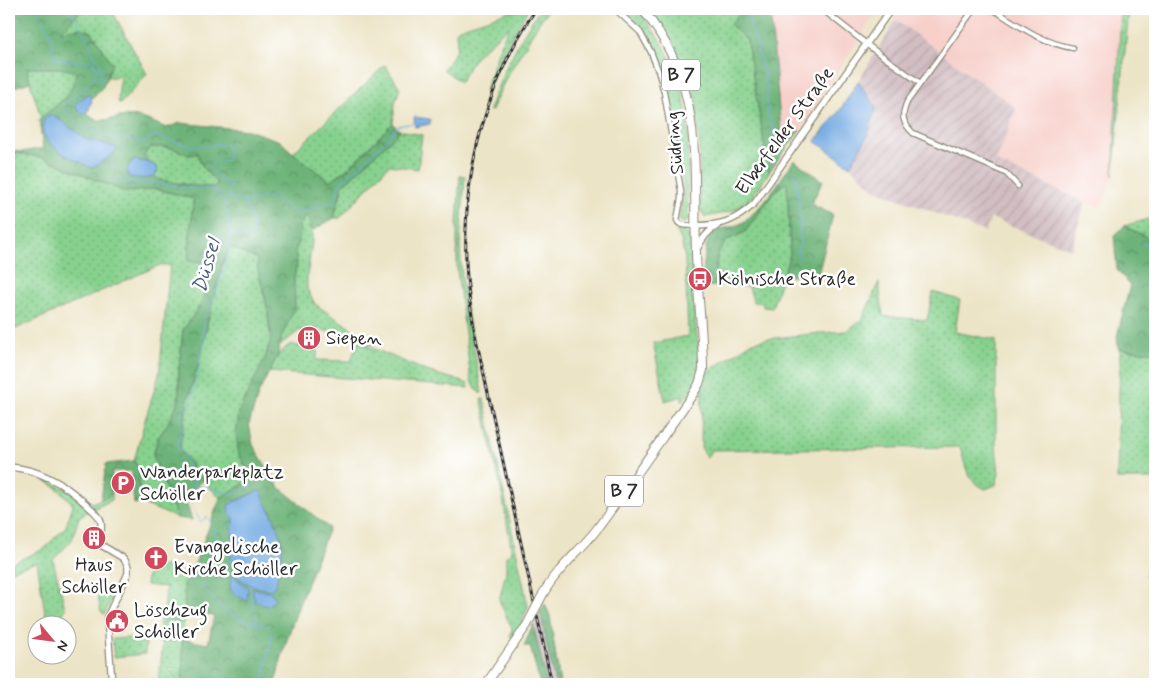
<svg xmlns="http://www.w3.org/2000/svg" width="1164" height="693" font-family="Mynerve,sans-serif">
  <defs>
    <pattern id="industrial-furrows" width="10" height="10" patternUnits="userSpaceOnUse" patternTransform="scale(1.25)"><rect width="10" height="10" fill="#d2bec2"/><path d="M-1 1l2-2M0 10L10 0M9 11l2-2" fill="none" stroke="#b4a3a7"/></pattern>
    <pattern id="grass-dots" width="8" height="8" patternUnits="userSpaceOnUse" patternTransform="scale(1.25)"><rect width="8" height="8" fill="#87d18e"/><path d="M2 2h.1M6 6h.1" fill="none" stroke="#6faa74" stroke-width="1.8" stroke-linecap="round"/></pattern>
    <pattern id="forest-crowns" width="20" height="18" patternUnits="userSpaceOnUse" patternTransform="scale(1.25)"><rect width="20" height="18" fill="#6db379"/><path d="M2 6a3 3 0 1 1 6 0M12 15a3 3 0 1 1 6 0" fill="none" stroke="#5a9263"/></pattern>
  </defs>
  <rect width="100%" height="100%" fill="#fff"/>
  <filter id="ink" filterUnits="userSpaceOnUse"><feTurbulence type="fractalNoise" baseFrequency=".02" numOctaves="2"/><feDisplacementMap in="SourceGraphic" scale="10" xChannelSelector="R" yChannelSelector="G"/><feConvolveMatrix kernelMatrix="1 2 1 2 8 2 1 2 1" color-interpolation-filters="sRGB"/></filter>
  <filter id="wash" filterUnits="userSpaceOnUse"><feTurbulence type="fractalNoise" baseFrequency=".0096" numOctaves="4" result="noise"/><feDisplacementMap in="SourceGraphic" scale="20" xChannelSelector="R" yChannelSelector="G"/><feGaussianBlur stdDeviation="1.12" result="paint"/><feColorMatrix in="noise" values="0 0 0 0 0 0 0 0 0 0 0 0 0 0 0 0 0 1.4 0 .05"/><feComposite in="paint" operator="in"/></filter>
  <g filter="url(#wash)">
    <rect width="100%" height="100%" fill="#ece4c6"/>
    <!-- built -->
    <path fill="#f7d0ca" d="M770,9H878L800,130H781Z
      M881,9H1121L1113,176L1101,207L1085,202L995,162L907,28Z"/>
    <!-- industrial -->
    <path fill="url(#industrial-furrows)" d="M896,20L1016,108L996,162L1085,202L1071,249L991,218L985,232L875,190L850,166L867,137L876,108L858,81Z"/>
    <!-- railway -->
    <path fill="#d2bec2" d="M540,612L555,684H547L533,624Z"/>
    <!-- grass -->
    <path fill="url(#grass-dots)" stroke="#597e5c" d="M77,9H111L147,74L120,104L118,101L120,79L117,75L115,77H107L112,64L61,31L78,13Z
      M516,9L517,12L519,9H528L510,41L487,91L485,90L499,49L509,26L476,56L460,82L443,69C449,62 456,54 457,44C457,40 456,36 456,32L459,28Z
      M540,9H549C540,20 533,32 526,45C513,66 500,87 492,111L489,110C502,73 518,40 540,9Z
      M621,9H639L664,46L679,77L688,118V220L684,223L680,221C678,212 684,203 684,194C683,175 678,156 675,137C669,104 664,62 644,34C638,24 629,17 621,9Z
      M647,9H744L730,24L747,41L769,172C762,183 753,199 742,206C732,213 716,215 705,217L700,209C699,163 703,106 683,64L679,62C670,43 660,25 647,9Z
      M1121,9H1129L1113,176Z
      M385,65L400,88L395,103L393,123L348,169L329,181L293,153Z
      M27,68H57L76,70L74,84L65,98L41,118L30,82Z
      M400,130L422,135L418,169L389,165L340,218H334L343,185L394,137Z
      M156,146L175,149L189,155L198,154L200,162L207,173L217,183L216,186C204,190 169,181 155,179C154,164 148,167 144,156C146,150 151,147 156,146Z
      M9,152L41,157L125,192L156,189L195,199L193,202L188,261L208,262L212,272L200,306L183,330L179,369V400L168,423L158,438L153,455L177,518L141,503L139,487V469L134,461L145,420L159,375L170,265H160L9,332Z
      M460,175L465,176L460,244L461,266L464,295L482,393H479L471,381L457,269V224Z
      M788,181L790,254L772,308L763,307V303L753,302L749,287L725,285L715,286L717,255L726,241L745,232L774,192Z
      M307,216L310,219V229L312,231V242L307,276V289L315,304L376,345H369L320,329L305,332L300,330L280,346L282,335L295,308L294,279L297,262L295,252L296,247L299,242L300,224Z
      M1155,217V241L1124,226Z
      M674,223L690,236C691,265 692,293 695,321C697,338 702,359 698,375C695,386 690,394 682,401L683,396L665,401L653,343L688,336L685,259L681,240L676,230Z
      M230,247L257,258L258,270L267,306L271,339L239,454L252,479L220,498L203,480L181,451L180,444L188,399L201,355L208,320L223,261Z
      M879,282L883,316L927,320L933,292L960,300L955,332L996,340V447L999,473L996,485L985,489C965,479 966,466 960,447L711,450L707,458L701,447L702,392L707,372L753,342L767,339L811,334L846,331L862,320Z
      M357,343C381,350 403,362 427,371C440,376 455,378 468,384L469,388L269,372C275,360 279,351 291,344L318,351L316,360L351,361Z
      M1120,349L1155,352V479H1117Z
      M481,399H484L528,606L519,631L514,639L510,636L512,629L499,600L506,572V556L512,552L501,489Z
      M9,468L33,473L67,490L73,488L92,503L112,494V500L85,513L79,517L72,540L53,560L65,608L61,620L47,625L37,562L10,571L12,563L44,549L66,526L73,505C58,485 34,471 9,470Z
      M1155,513V575L1146,576Z
      M165,565L190,578L184,583L185,612L182,639L183,684H158L163,643L158,642L160,615L164,612L166,587L146,585L147,576C153,571 159,569 165,565Z
      M96,589L115,593L104,615L101,612Z
      M128,638L140,639L146,642L145,654L114,657L112,639Z"/>
    <!-- forest -->
    <path fill="url(#forest-crowns)" stroke="#4c6f52" fill-rule="evenodd" d="M9,9H77L79,13L61,31L82,28L92,32L112,64L103,87L85,105C86,108 87,114 90,116C98,125 118,116 128,116C141,116 155,123 166,128L180,123L248,130L280,141L293,153L329,181L348,169L393,123L397,129L400,130L394,137L343,185L334,218L312,231L310,229V222L308,217L307,216L300,224L299,243L296,247L295,252L297,262L294,279L295,308L282,335L278,355L259,392L249,424L253,445L279,487L329,528C309,579 287,630 275,684H183L182,639L208,644L214,616L185,612L184,583L190,577L220,498L252,479L239,454L236,436L239,411L265,358L271,339L267,306L258,270L257,259L230,247L223,261L208,320L201,355L188,399L180,444L181,451L203,480L185,500L192,520L177,518L153,455L158,438L168,423L179,400V369L183,330L200,306L212,272L208,262L188,261L193,202L194,199L156,189L125,192L41,157L9,152V150L22,152L43,148L39,120L65,98L74,84L76,71L57,68H27L30,82L9,89ZM152,147H169L189,155L198,154L200,162L208,173L217,183L216,186C204,190 169,181 155,179C155,176 155,173 154,170C151,160 136,158 152,147ZM258,491C268,507 280,525 282,544C284,558 278,573 275,586C255,587 248,587 233,572L231,551L233,539L232,526C237,519 231,512 228,505ZM253,588L272,593L262,604L258,601L255,602Z
      M744,9H770L781,130H800L769,172L747,41L730,24Z
      M794,160L823,181L811,204L833,215L818,275L783,276L790,254L787,182L774,192L745,232L726,241L717,255L715,286L702,287C703,275 704,243 711,235C718,227 731,228 740,224C757,215 783,177 794,160Z
      M1124,226L1155,241V352L1120,349L1118,345L1117,336L1130,285L1117,270L1114,236Z
      M134,461L139,469V487L141,503L134,504L133,494L132,471H112V494L101,499L106,464Z
      M545,604L550,616L560,684H555L540,612Z
      M533,624L547,684H540L530,646H524Z"/>
    <!-- garden -->
    <path fill="#87d18e" stroke="#597e5c" d="M163,620H177V641H163Z"/>
    <!-- water -->
    <path fill="#73aae2" stroke="#4f6a86" d="M858,81L876,108L867,137L850,166L815,141L841,109Z
      M88,94L90,95L92,102L89,106V110L84,115L76,108V103Z
      M51,115L60,120L88,140L95,141L118,148L111,156L92,168C76,160 38,146 43,124C43,121 45,119 46,117Z
      M414,117L430,119V124L415,127Z
      M134,160L147,162L156,166L158,171C152,182 139,178 129,177L127,174C127,167 129,164 134,160Z
      M258,491H261C268,509 281,527 282,546C283,555 280,564 278,573C277,579 277,586 271,590C246,585 229,581 231,550C231,542 233,535 232,526L234,523V518L230,514L228,505Z
      M232,575L248,588L247,601C234,594 226,592 232,575Z
      M252,588L272,593L274,596L275,599L272,603L266,606L262,604L258,601L255,602Z"/>
    <g fill="none" stroke-linecap="round" stroke-linejoin="round">
      <!-- stream -->
      <path stroke="#73aae2" stroke-width="1" d="M38,9L47,29L52,36V49L55,57L60,60L69,61H92L97,69C92,84 76,96 64,103V108L67,113L80,127L92,128L111,137L120,139H127L144,143L150,137L156,136L187,145L208,147L217,144L226,145L228,149V155L224,161L215,160L211,163L210,168L223,182L231,183L228,191L231,199L242,200C250,210 255,224 252,237C245,238 238,235 231,233L228,241L229,253L220,282L208,314L203,321L205,337L203,349L199,360L200,368L190,404L183,412L182,428L178,443L179,448L187,458V466L192,473L194,478L191,501L193,509L201,522L206,517L209,519L215,530L216,540L201,575L202,586L218,605L227,612L236,615L241,619L269,627
        M69,9L88,39L91,49L100,65L102,78H98L95,77
        M745,9L756,40L762,68L765,72L764,77L767,88V110L777,147L781,150
        M110,158L114,169
        M792,171L796,174L799,207L800,242L797,252L799,260
        M117,176L119,180L123,182C145,183 167,184 189,187C197,188 207,188 215,191C218,192 219,193 221,196C229,207 226,221 230,233
        M245,203L261,198L273,196L295,213
        M297,213L331,203L334,199L341,181L358,168L372,153L385,142L394,129L400,125L414,123
        M1141,242L1155,247
        M195,485L234,494L250,486L252,488
        M250,585L254,609
        M255,613L257,623
        M263,684L272,633"/>
    </g>
  </g>
  <g filter="url(#ink)">
    <g fill="none" stroke-linecap="round" stroke-linejoin="round">
      <!-- minor casing -->
      <g stroke="#8c8878" stroke-width="7">
        <path id="minor" d="M615,9L640,32L651,52L659,73L664,92L681,191V199L677,220C680,227 688,225 695,226
          M822,9L874,50L920,83
          M974,9L907,102C901,116 902,122 913,133L1006,173L1018,186
          M993,9C1018,25 1042,43 1073,48"/>
      </g>
      <!-- tertiary casing -->
      <g stroke="#8c8878" stroke-width="8">
        <path id="tertiary" d="M695,226C722,225 734,222 754,204L891,9
          M696,251C702,240 706,232 717,226
          M9,467C39,469 65,484 87,505C91,509 97,513 100,519C104,527 98,537 101,545L123,558L126,562L128,567V573L125,580L107,617L112,684"/>
      </g>
      <!-- primary casing -->
      <g stroke="#8c8878" stroke-width="10">
        <path id="primary" d="M543,594C557,569 580,551 597,529C630,485 661,439 693,394L699,384L703,370C703,331 697,291 696,252C693,162 705,84 642,9
          M486,684L527,625"/>
      </g>
      <!-- minor -->
      <use href="#minor" stroke="#fff" stroke-width="4.5"/>
      <!-- tertiary -->
      <use href="#tertiary" stroke="#fff" stroke-width="5.5"/>
      <!-- primary -->
      <use href="#primary" stroke="#fff" stroke-width="8"/>
      <!-- rail casing -->
      <g stroke="#2b2b2b" stroke-width="3">
        <path id="rail" d="M536,9C487,81 463,171 466,258C466,284 471,309 475,334L552,684"/>
      </g>
      <!-- rail -->
      <use href="#rail" stroke="#fff" stroke-width="1" stroke-dasharray="4" stroke-linecap="butt"/>
      <!-- primary-bridge casing -->
      <g stroke="#8c8878" stroke-width="10" stroke-linecap="butt">
        <path id="primary-bridge" d="M527,625L543,594"/>
      </g>
      <!-- primary-bridge -->
      <use href="#primary-bridge" stroke="#fff" stroke-width="8"/>
    </g>
  </g>
  <!-- icons -->
  <defs>
    <g id="bus-disc" transform="scale(1.25)"><circle r="9.5" fill="#d1495b" stroke="#fff"/><path d="M-5-6H5V4H4V6H2V4H-2V6H-4V4H-5ZM-3.5-4V0h7V-4ZM-3.5 1.2v1.5H-2V1.2ZM2 1.2v1.5H3.5V1.2Z" fill="#fff"/></g>
    <g id="building-disc" transform="scale(1.25)"><circle r="9.5" fill="#d1495b" stroke="#fff"/><path d="M-4-6H4V6H1V3H-1V6H-4ZM-2.5-4.3h1.7v1.8h-1.7ZM.8-4.3h1.7v1.8H.8ZM-2.5-1h1.7V.8h-1.7ZM.8-1h1.7V.8H.8Z" fill="#fff"/></g>
    <g id="parking-disc" transform="scale(1.25)"><circle r="9.5" fill="#d1495b" stroke="#fff"/><path d="M-3.5-5.5H1a3.5 3.5 0 0 1 0 7H-1V5.5H-3.5ZM-1-3.4V-.6H.8a1.4 1.4 0 0 0 0-2.8Z" fill="#fff"/></g>
    <g id="church-disc" transform="scale(1.25)"><circle r="9.5" fill="#d1495b" stroke="#fff"/><path d="M-1.2-6h2.4v3.5h3.3v2.4h-3.3V6h-2.4V-.1h-3.3v-2.4h3.3Z" fill="#fff"/></g>
    <g id="civic-disc" transform="scale(1.25)"><circle r="9.5" fill="#d1495b" stroke="#fff"/><path d="M-.6-6.5H3V-4.5H.6V-3L4-1V1h2V6H-6V1h2V-1L-.6-3ZM-1.2 2.5V6h2.4V2.5Z" fill="#fff"/></g>
  </defs>
  <g fill-rule="evenodd">
    <use href="#bus-disc" x="700" y="279"/>
    <use href="#building-disc" x="309" y="338"/>
    <use href="#parking-disc" x="123" y="483"/>
    <use href="#building-disc" x="94" y="538"/>
    <use href="#church-disc" x="156" y="558"/>
    <use href="#civic-disc" x="117" y="621"/>
  </g>
  <g text-anchor="middle" dominant-baseline="central" stroke-width="5" stroke-linejoin="round" paint-order="stroke">
    <!-- shield labels -->
    <g fill="#fff" stroke="#6b6b6b" stroke-width="1">
      <rect x="662" y="59.5" width="38" height="31" rx="4"/>
      <rect x="605" y="475.5" width="38" height="31" rx="4"/>
    </g>
    <g font-size="18" font-weight="bold" fill="#2b2b2b">
      <text x="681" y="75">B 7</text>
      <text x="624" y="491">B 7</text>
    </g>
    <!-- street labels -->
    <g font-size="19" fill="#2b2b2b" stroke="#fff">
      <text transform="translate(785 131) rotate(-54)">Elberfelder Straße</text>
      <text transform="translate(675 143) rotate(-95)">Südring</text>
    </g>
    <!-- poi labels -->
    <g font-size="19" fill="#2b2b2b" stroke="#fff" text-anchor="start">
      <text x="718" y="279">Kölnische Straße</text>
      <text x="326" y="338">Siepen</text>
      <text x="140" y="472">Wanderparkplatz<tspan x="140" dy="22">Schöller</tspan></text>
      <text x="174" y="547">Evangelische<tspan x="174" dy="22">Kirche Schöller</tspan></text>
      <text x="94" y="565" text-anchor="middle">Haus<tspan x="94" dy="22">Schöller</tspan></text>
      <text x="134" y="610">Löschzug<tspan x="134" dy="22">Schöller</tspan></text>
    </g>
    <!-- water labels -->
    <g font-size="20" font-style="italic" fill="#485e74" stroke="#fff">
      <text transform="translate(207 266) rotate(-74)">Düssel</text>
    </g>
  </g>
  <!-- margin -->
  <rect width="1164" height="693" fill="none" stroke="#fff" stroke-width="30"/>
  <!-- north arrow -->
  <g transform="translate(52 640) rotate(119)"><circle r="24" fill="#ffffff" stroke="#aaaaaa"/>
  <path d="M0-4L9 19L0 12L-9 19Z" fill="#d1495b"/>
  <text y="-8" font-size="14" font-weight="bold" text-anchor="middle" fill="#2b2b2b">N</text>
  </g>
</svg>
